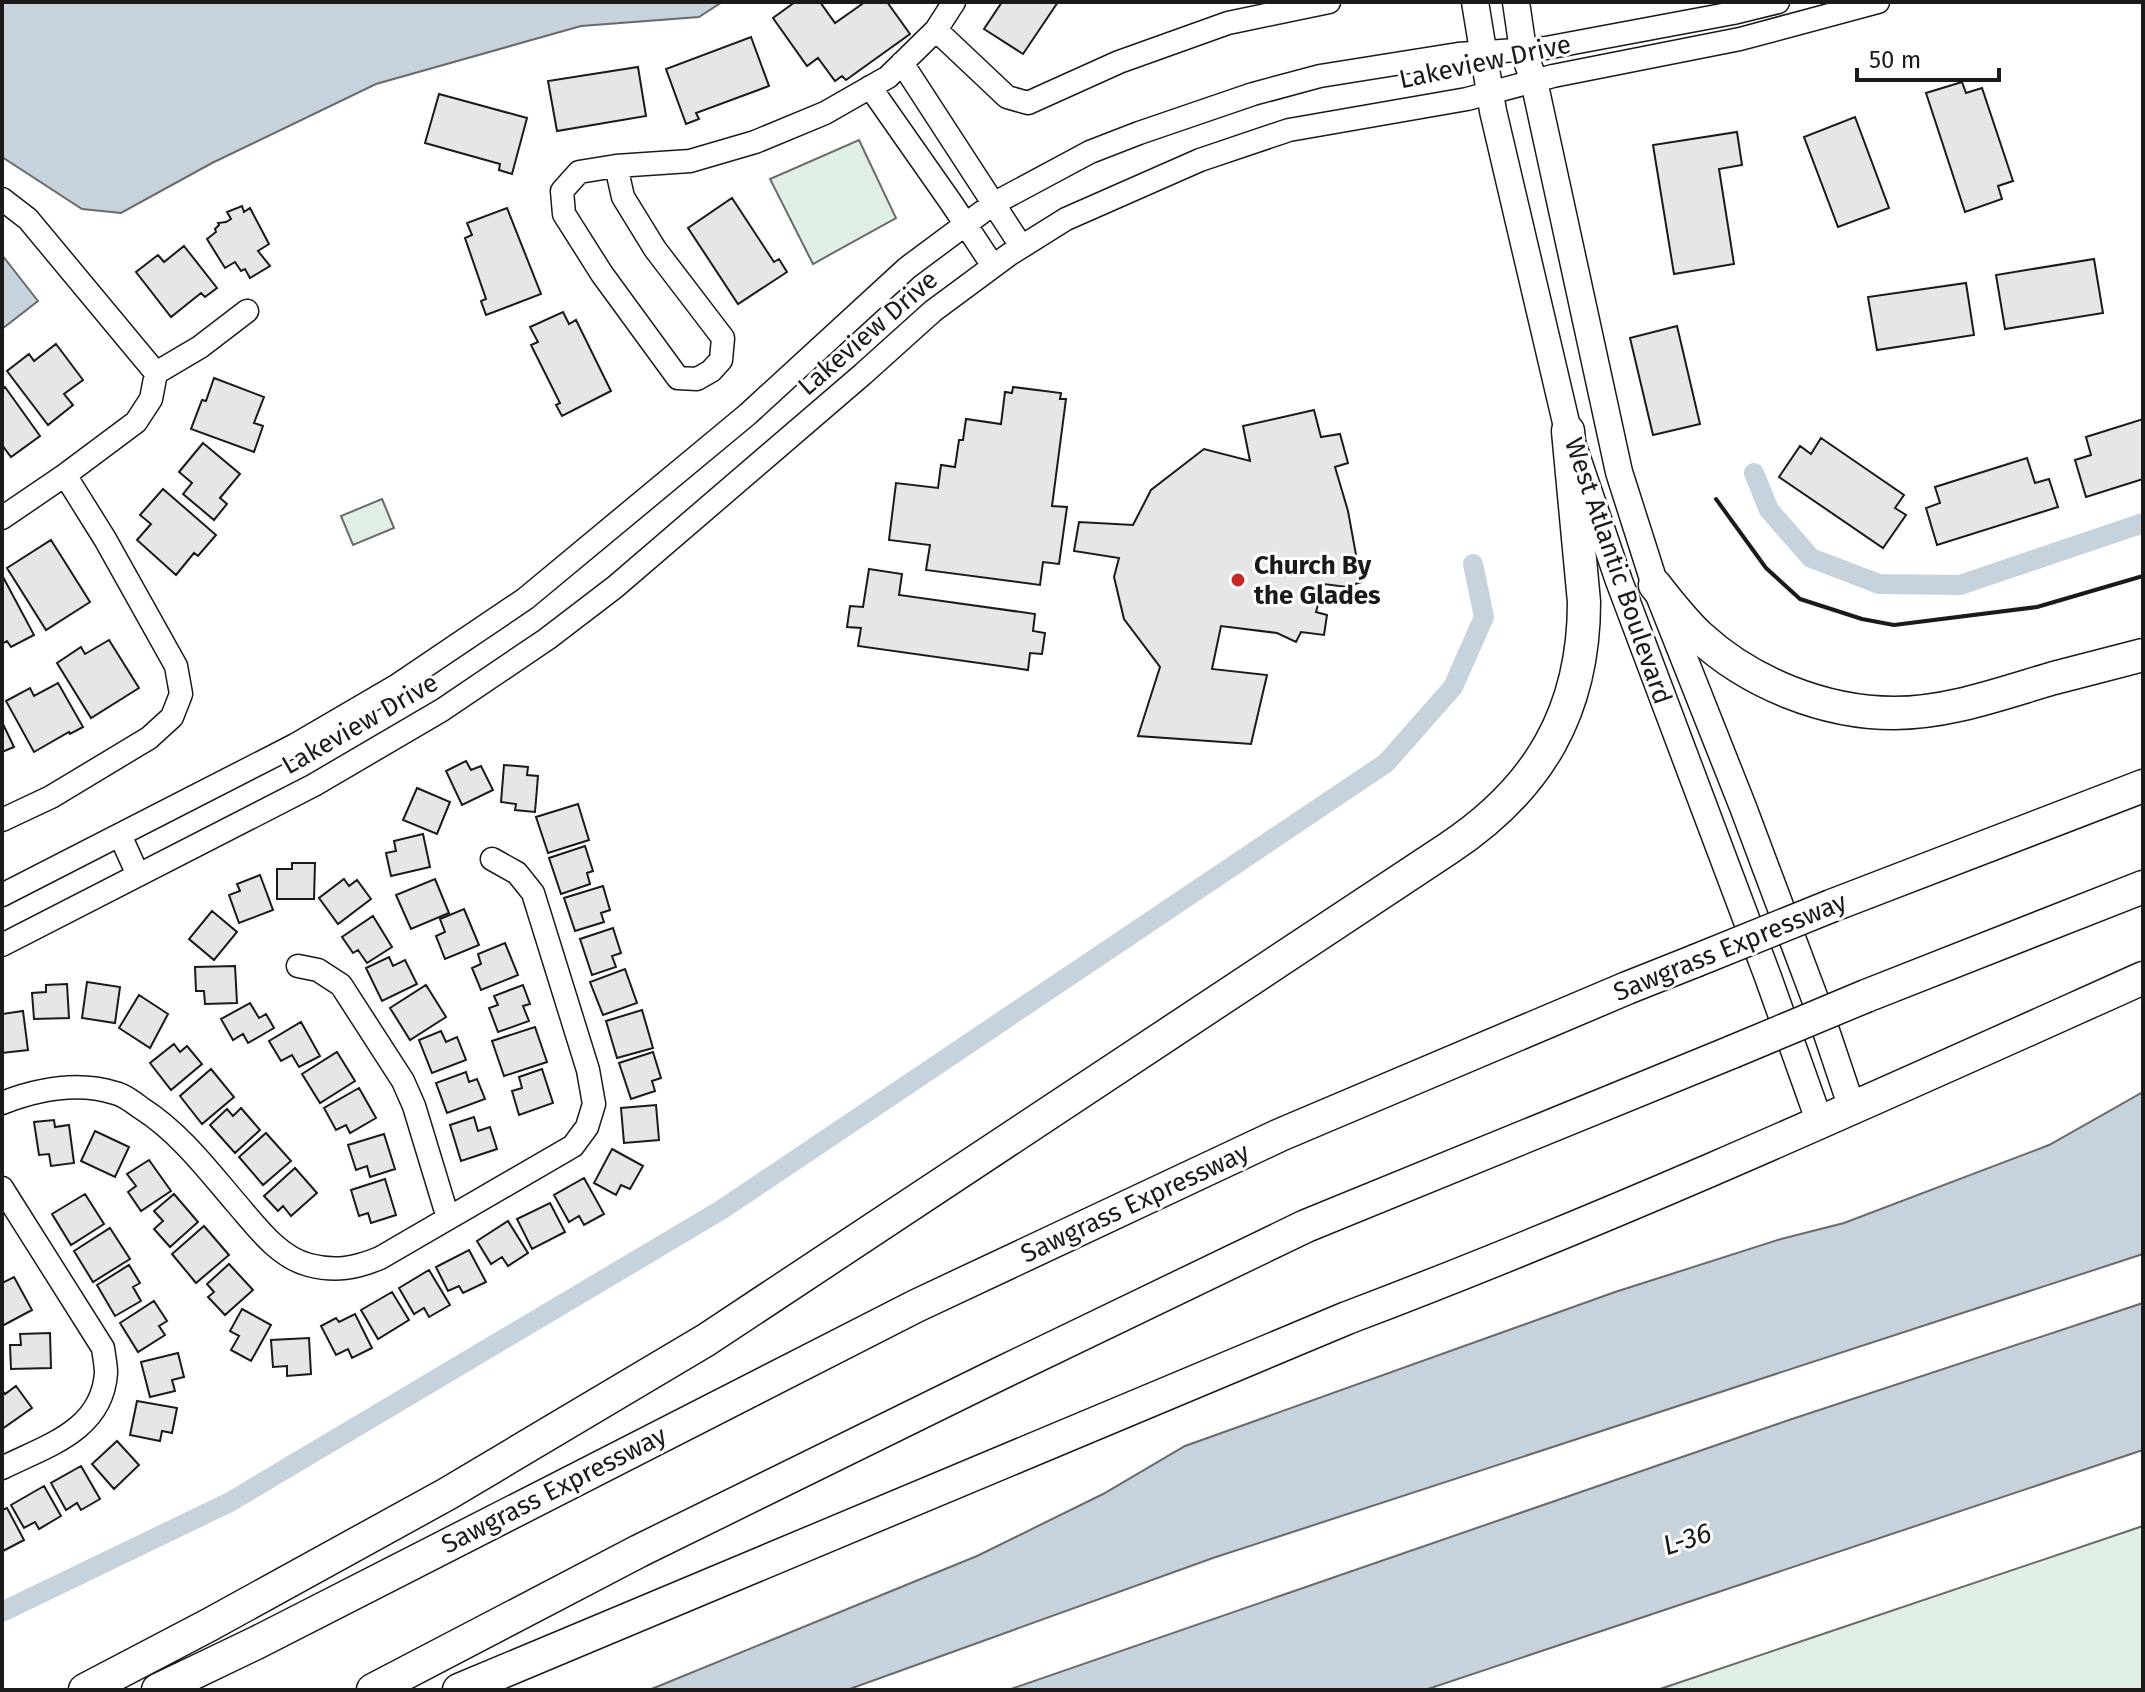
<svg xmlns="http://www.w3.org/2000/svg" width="2145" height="1692" font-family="'Fira Sans',sans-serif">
  <rect width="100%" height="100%" fill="#fff"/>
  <!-- green -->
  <path fill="#e0efe3" stroke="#6a6a6a" stroke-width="2" d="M859,140L896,218L813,264L770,179Z
    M382,499L394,528L353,545L341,516Z
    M2143,1526V1690H1657Z"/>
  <!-- water -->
  <path fill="#c6d2dc" stroke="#6a6a6a" stroke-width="2" d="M2,2H722L699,17L581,26L376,84L212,163L121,213L82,209L2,157Z
    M2,255L38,301L2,329Z
    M2143,1092V1254L1213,1558L847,1690H649L977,1556L1103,1494L1185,1446L1615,1292L1781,1239L1844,1223L2049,1145Z
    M2143,1303V1450L1425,1690H1008L1789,1420Z"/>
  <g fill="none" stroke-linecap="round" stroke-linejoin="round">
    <!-- canal -->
    <path stroke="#c6d2dc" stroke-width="20" d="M1754,473L1769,510L1811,558L1879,584L1960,585L2143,523
      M2,1612L230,1502L721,1210L1386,763L1453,687L1484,617L1473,564"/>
  </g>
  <!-- building -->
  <path fill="#e6e6e6" stroke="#1a1a1a" stroke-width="2" d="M795,2H820L835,23L865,2H887L910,34L846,80L842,76L835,81L818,58L807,66L773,18Z
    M1002,2H1058L1023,54L984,29Z
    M751,37L769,86L696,113L699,119L686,124L666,69Z
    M638,67L646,116L557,131L548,81Z
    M1962,82L1966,93L1982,88L2013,181L1998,186L2002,199L1965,212L1926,93Z
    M439,94L527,118L512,174L499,170L500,164L425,143Z
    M1855,117L1889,208L1838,227L1804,137Z
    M1737,132L1742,165L1719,169L1734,264L1674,274L1653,145Z
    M732,198L774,262L779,259L787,272L738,304L688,228Z
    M242,206L244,212L250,208L269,244L258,251L270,266L250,278L245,269L241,271L235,262L225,268L207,239L216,232L215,229L219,225L218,223L226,222L231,219L227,212Z
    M507,208L541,294L486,315L481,301L486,299L465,238L472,235L467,223Z
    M184,246L217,288L205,297L201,293L171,317L136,272L158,255L164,262Z
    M2094,259L2103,313L2005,329L1996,275Z
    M1966,283L1974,335L1877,350L1868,297Z
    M563,312L569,324L576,320L611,391L562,416L556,405L560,403L531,345L538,342L530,327Z
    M1677,326L1700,424L1653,435L1630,338Z
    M56,344L83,380L64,394L73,405L48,425L7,371L29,354L34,361Z
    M214,378L264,397L254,423L263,426L254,452L191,429L202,400L206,401Z
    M5,387L40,436L11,457L2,445V390Z
    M1013,387L1061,393L1060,399H1066L1052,506L1067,507L1059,564L1043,562L1040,585L926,570L930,545L889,540L896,483L938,488L941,465L955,467L959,440H963L966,419L1001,424L1005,392L1012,393Z
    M1314,410L1321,437L1340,434L1348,463L1335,467L1348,511L1361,582L1347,587L1324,584L1316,612L1327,615L1324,635L1301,632L1296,642L1277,633L1221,626L1212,669L1267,675L1251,744L1138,736L1160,667L1124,619L1114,577L1119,558L1074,551L1079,522L1133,525L1151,490L1204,449L1250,461L1243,426Z
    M2143,419V479L2086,497L2075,460L2091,455L2086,437Z
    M1821,438L1904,495L1895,508L1906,515L1883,548L1779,477L1800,446L1811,454Z
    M203,443L240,474L220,498L227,504L214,520L183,494L192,483L179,472Z
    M2027,458L2035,483L2049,479L2058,507L1937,545L1926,508L1940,503L1935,487Z
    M163,489L216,535L198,556L194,553L176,575L137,540L151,524L140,515Z
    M51,540L90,602L46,630L7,568Z
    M869,569L902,574L899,595L1035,614L1033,631L1045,633L1042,654L1030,653L1028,670L858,646L861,628L847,627L850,606L863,607Z
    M2,575L34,635L11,647L7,641L2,644Z
    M109,640L139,688L91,718L57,663L81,647L85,654Z
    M58,683L83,727L70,734L69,732L34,752L6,701L30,688L34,696Z
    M2,722L14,747L2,752Z
    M466,761L471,770L481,766L493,790L462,805L446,771Z
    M504,765L528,767L527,775L538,776L535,812L515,810L516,804L501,802Z
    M417,788L450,802L437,834L403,820Z
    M578,804L589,840L548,853L536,817Z
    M423,834L430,867L391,876L386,853L396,851L394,841Z
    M585,846L593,871L587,873L590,884L561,894L549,858Z
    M292,863H315L314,899H277V869H292Z
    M260,875L273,910L239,923L229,895L240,891L237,884Z
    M344,879L349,886L357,880L371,899L338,924L319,898Z
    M435,879L449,913L411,929L396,895Z
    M603,886L610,910L601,913L604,922L575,931L564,898Z
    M464,909L479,945L445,959L436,936L445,932L440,919Z
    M212,911L237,932L214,960L189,939Z
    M373,916L392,947L367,963L358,950L353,953L342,937Z
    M613,928L621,953L612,956L616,967L592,975L580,939Z
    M505,943L518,975L481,990L472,968L481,964L478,954Z
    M389,957L393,966L405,960L417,984L382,1001L366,968Z
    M235,966L237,1003L205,1004L204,991H196L195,967Z
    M625,969L637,1003L603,1015L590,982Z
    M87,982L120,987L115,1023L82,1018Z
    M67,984L69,1018L34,1019L32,993L46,992V985Z
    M426,985L446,1017L410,1040L390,1008Z
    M523,985L530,1004L523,1006L529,1021L498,1032L489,1008L498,1005L494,996Z
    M139,995L168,1014L150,1048L119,1028Z
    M250,1003L259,1018L266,1014L274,1028L248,1043L243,1034L233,1040L221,1019Z
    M642,1010L653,1048L617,1058L606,1021Z
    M23,1011L28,1050L2,1053V1014Z
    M301,1022L320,1056L299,1067L292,1055L281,1061L269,1041Z
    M535,1027L547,1062L504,1076L492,1041Z
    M441,1031L446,1042L457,1037L466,1060L432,1073L419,1040Z
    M174,1044L180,1052L187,1046L202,1064L171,1090L150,1063Z
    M337,1052L355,1081L320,1103L302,1074Z
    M653,1052L661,1078L652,1081L655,1091L631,1099L619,1063Z
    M211,1069L234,1097L202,1124L180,1096Z
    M542,1069L553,1103L519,1115L512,1091L522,1088L519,1077Z
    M466,1072L469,1082L477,1079L485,1099L447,1113L436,1083Z
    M359,1088L376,1118L350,1133L346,1125L336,1130L324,1108Z
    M656,1105L659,1140L624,1143L621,1108Z
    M241,1108L260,1130L235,1153L210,1125L227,1109L233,1116Z
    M474,1117L478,1131L490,1127L497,1149L461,1161L450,1125Z
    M54,1120L55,1127L69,1125L74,1163L51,1166L49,1154L39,1155L34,1122Z
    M95,1131L129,1147L115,1177L81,1161Z
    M266,1133L291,1161L263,1185L239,1157Z
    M384,1134L395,1169L370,1177L367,1166L356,1170L348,1145Z
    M612,1149L643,1166L630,1189L621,1185L616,1195L594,1183Z
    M149,1160L171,1191L141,1211L128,1192L136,1186L127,1174Z
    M295,1168L317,1193L291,1216L283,1206L278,1211L264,1196Z
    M584,1178L604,1214L584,1225L579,1216L569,1222L554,1195Z
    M385,1179L396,1215L371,1223L368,1213L359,1216L351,1190Z
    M85,1194L104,1224L71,1245L52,1214Z
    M174,1194L198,1222L170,1247L154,1229L163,1221L154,1211Z
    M550,1203L565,1232L532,1249L517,1219Z
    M508,1221L528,1253L508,1266L502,1257L491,1264L477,1241Z
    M204,1226L229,1255L196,1283L172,1254Z
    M110,1228L130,1259L93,1282L74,1251Z
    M469,1250L486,1282L463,1293L459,1286L448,1291L436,1267Z
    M229,1264L253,1290L225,1315L208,1297L214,1292L207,1284Z
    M129,1265L140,1283L133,1287L141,1301L115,1316L97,1285Z
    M429,1270L450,1305L429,1317L424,1308L414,1314L399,1288Z
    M14,1277L32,1310L2,1326V1283Z
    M392,1292L409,1320L378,1339L361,1310Z
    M154,1301L167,1321L159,1326L165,1335L138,1352L120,1323Z
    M242,1309L271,1325L251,1361L231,1350L239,1336L230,1331Z
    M355,1314L372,1348L352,1358L348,1349L336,1355L321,1326L336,1318L339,1322Z
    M50,1333L51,1368L11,1369L10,1345H21L20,1334Z
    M309,1338L311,1374L287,1376V1366L273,1367L271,1340Z
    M178,1353L184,1377L172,1380L175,1391L150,1397L141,1362Z
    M16,1386L32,1408L2,1429V1390L5,1394Z
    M137,1401L177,1408L172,1433L162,1431L160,1441L130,1435Z
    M117,1441L139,1465L114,1489L92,1464Z
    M81,1466L100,1499L81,1510L77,1503L66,1510L51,1483Z
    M44,1486L61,1516L39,1529L35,1522L24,1528L11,1505Z
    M7,1508L24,1540L3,1551L2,1510Z"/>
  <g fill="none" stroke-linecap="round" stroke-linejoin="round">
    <!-- minor casing -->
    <g stroke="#1a1a1a" stroke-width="25">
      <path id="minor" d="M936,30L1007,97L1028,103L1119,62L1228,23L1329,2
        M902,63L1021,246
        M870,87L952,204L993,266
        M616,166L623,197L655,249L723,338L721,360L711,371L697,379L678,378L602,274L564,214L562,191L579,172L616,166L690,161L755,142L825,113L888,77L936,30L954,2
        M2,199L28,219L156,373
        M2,518L65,475L136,422L151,399L156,373L200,347L247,311
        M2,820L51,797L149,738L172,717L181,694L176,666L105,539L65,475
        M120,835L138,875
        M2,895L295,745L396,686L525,599L748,414L907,268L993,204L1090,152L1139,133L1253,94L1320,76L1458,54L1546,48L1733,13L1778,2
        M2,945L314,785L442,710L547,639L615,587L863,374L933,311L1010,254L1066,219L1200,160L1289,130L1467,99L1553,76L1740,39L1878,2
        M298,966L318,970L341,985L403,1081L414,1106L448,1218
        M2,1103C38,1089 77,1081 115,1093C124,1095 133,1102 141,1108C179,1132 207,1169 236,1203C256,1226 278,1257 309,1265C336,1272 356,1268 380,1258L573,1146L587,1127L594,1104L588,1070L533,893L517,873L492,859
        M2,1188L103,1348C104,1356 106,1365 106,1373C102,1431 46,1446 2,1468"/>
    </g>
    <!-- major casing -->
    <g stroke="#1a1a1a" stroke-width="29">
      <path id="major" d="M1475,2L1493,111L1568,431L1619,581L1768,977L1820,1123
        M1516,2L1523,50L1534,81L1619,472L1655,585L1743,807L1818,1007L1852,1108"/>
    </g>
    <!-- highway casing -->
    <g stroke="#1a1a1a" stroke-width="35">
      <path id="highway" d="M1655,585C1669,603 1683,621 1699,636C1750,683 1824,713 1894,713C1949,713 2002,693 2054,678C2084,670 2113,663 2143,655
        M1831,906L2143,786
        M1866,996L2143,887
        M85,1690L209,1625L447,1494L706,1340L1449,848C1539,788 1584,711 1584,602L1568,431
        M158,1690L258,1642L916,1306L1280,1135L1627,988L1695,961
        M373,1690L639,1551L999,1374L1306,1226L1732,1052
        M459,1690L1347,1318C1617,1216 1880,1096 2143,978"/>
    </g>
    <!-- minor -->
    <use href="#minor" stroke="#fff" stroke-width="22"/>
    <!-- major -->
    <use href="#major" stroke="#fff" stroke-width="26"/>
    <!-- highway -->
    <use href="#highway" stroke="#fff" stroke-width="32"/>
    <!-- highway-bridge casing -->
    <g stroke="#1a1a1a" stroke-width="35" stroke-linecap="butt">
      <path id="highway-bridge" d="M1695,961L1831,906
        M1732,1052L1866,996"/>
    </g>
    <!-- highway-bridge -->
    <use href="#highway-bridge" stroke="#fff" stroke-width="32"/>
    <!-- wall -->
    <path stroke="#1a1a1a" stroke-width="4" d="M1716,499L1766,568L1800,599L1862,619L1894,625L2037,607L2143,576"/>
  </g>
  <!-- markers -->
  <circle fill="#c62828" stroke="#fff" stroke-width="3" cx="1238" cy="580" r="8"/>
  <g text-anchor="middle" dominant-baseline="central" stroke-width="6" stroke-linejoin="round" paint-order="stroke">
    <!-- street labels -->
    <g font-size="26" fill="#1a1a1a" stroke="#fff">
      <text transform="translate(1485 62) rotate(-12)">Lakeview Drive</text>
      <text transform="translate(868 333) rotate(-41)">Lakeview Drive</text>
      <text transform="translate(1618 571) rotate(71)">West Atlantic Boulevard</text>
      <text transform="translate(360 724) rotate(-30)">Lakeview Drive</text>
      <text transform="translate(1730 947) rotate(-22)">Sawgrass Expressway</text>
      <text transform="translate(1135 1203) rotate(-25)">Sawgrass Expressway</text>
      <text transform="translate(554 1490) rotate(-27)">Sawgrass Expressway</text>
    </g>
    <!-- poi labels -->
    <g font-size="26" font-weight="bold" fill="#1a1a1a" stroke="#fff" text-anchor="start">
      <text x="1254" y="565">Church By<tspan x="1254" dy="30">the Glades</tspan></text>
    </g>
    <!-- water labels -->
    <g font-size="28" font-style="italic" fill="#1a1a1a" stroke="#fff">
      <text transform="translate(1687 1539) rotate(-18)">L-36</text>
    </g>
  </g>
  <!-- border -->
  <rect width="2145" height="1692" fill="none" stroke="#1a1a1a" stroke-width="8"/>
  <!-- scale -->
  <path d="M1857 68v12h142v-12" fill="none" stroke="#1a1a1a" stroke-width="4"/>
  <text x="1869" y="68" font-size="24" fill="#1a1a1a" stroke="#ffffff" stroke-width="6" paint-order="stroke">50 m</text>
</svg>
